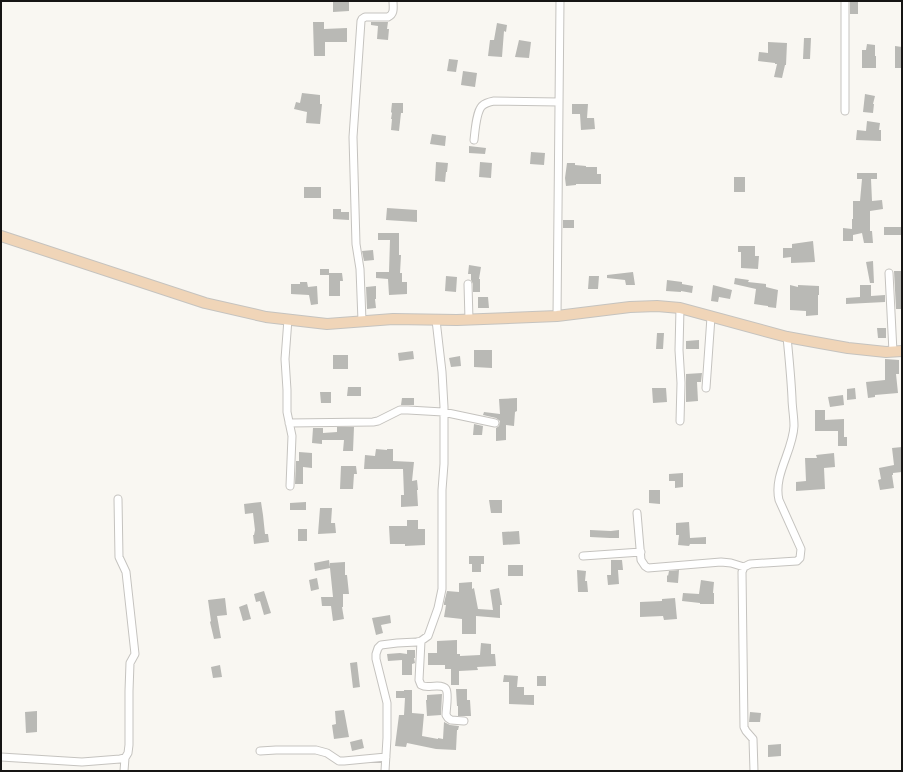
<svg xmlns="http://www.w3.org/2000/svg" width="903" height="772" font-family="Barlow,sans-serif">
  <rect width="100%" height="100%" fill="#f9f7f2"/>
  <!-- building -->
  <path fill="#b9b9b5" d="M333,1H349V11L333,12Z
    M850,2H858V14H850Z
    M313,22H324V29L347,28V42H325V56H314Z
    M371,22H388L387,29H389L388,40L377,39L378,26L371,25Z
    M497,23L507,25L506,32L504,31L502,57L488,56L490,40H494Z
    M804,38H811L810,59H803Z
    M519,40L531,42L529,58L515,57Z
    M768,42L787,43L786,65H785L782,78L774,77L777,64H775V63L758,61L759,52L768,53Z
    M867,44L875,45V56H876V68H862V50H866Z
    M895,46L902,47V68H895Z
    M449,59L458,60L456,72L447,71Z
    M463,71L477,73L475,87L461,85Z
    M302,93L320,95V104H322L320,124L306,123L307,112L294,109L296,102L300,103Z
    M865,94L875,96L873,104H874L873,113L863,112Z
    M392,103H403V113H401L399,131L391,130L392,119H391L392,113L391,112Z
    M572,104H588L587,118H594L595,129L581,130L580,114H572Z
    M867,121L880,123L879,130H881V141L856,140L857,130L866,131Z
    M432,134L446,136L445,146L430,144Z
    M469,146L486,148L485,154L469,153Z
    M531,152L545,153L544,165L530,164Z
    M436,162L448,163L447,172H446L445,182L435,181Z
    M480,162L492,163L491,178L479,177Z
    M567,163H575V165L586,166V167H597V174H601V184H576V185L566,186L565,178Z
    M857,173H877V179H871L872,201L882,200L883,209L870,211V231H872L873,243H864L862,233L853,235V241H843V228L852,229V219H853V201H860L862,179H857Z
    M734,177H745V192H734Z
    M304,187H321V198H304Z
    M387,208L417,210V222L386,220Z
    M333,209H341V212H349V220L333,219Z
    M563,220H574V228H563Z
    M884,227H902V235H884Z
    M378,233H399V255H401L400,273H402V282H407V294L389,295L388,279L376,278V272H389L390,240H378Z
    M813,241L815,262L791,263V257L783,258V248H792V244Z
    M738,246H755V256H759L758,269L741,268V252H738Z
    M373,250L374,260L364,261L362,251Z
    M873,261L874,283H870L866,262Z
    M469,265L481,267L479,279H480V292H473V284L471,280V274H468Z
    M320,269H329V273H342L343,281H340V296H329V275H320Z
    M894,271H902V309H896Z
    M633,272L635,285H626L625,280L607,278V275Z
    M446,276L457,277L456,292L445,291Z
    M589,276H599L598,289H588Z
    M735,278L749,280L748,282L766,284V287L778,290L776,308L768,307V306L754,304L756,289L734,284Z
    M667,280L682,282V284L693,286L692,293L681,291V292L666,291Z
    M300,282H307L308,287L317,286L318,304L311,305L309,295L291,294V284H300Z
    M713,285L732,290L730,299L719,297L718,302L711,301Z
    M790,285L798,287V285L819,286V295H818V315L806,316V311L790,310Z
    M860,285H871V296L885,295V302L846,304V298L860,297Z
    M376,286V299H375L376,308L367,309L366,287Z
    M478,297H488L489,308H478Z
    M877,328H886V338H878Z
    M657,333H664L663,349H656Z
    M699,340V349H686V341Z
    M474,350H492V368L474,367Z
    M413,351L414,359L399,361L398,353Z
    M333,355H348V369H333Z
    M460,356L461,366L451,367L449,358Z
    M885,359L899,360V374H896L898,393L875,395V397L868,398L866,382L885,380Z
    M702,373L701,382H697L698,401L686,402V374Z
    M348,387H361V396H347Z
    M652,388H666L667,402L653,403Z
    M855,388L856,399L847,400V389Z
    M320,392H331V403H321Z
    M843,395L844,405L830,407L828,397Z
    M402,398H414V405H401Z
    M517,398V411L515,412L514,426L506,425V440L496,441V428L499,426L500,421L496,418L483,415L484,412L500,414L499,399Z
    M815,410H825V420L844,419V437H847V446H838V431H815Z
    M474,424L483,426L482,435H473Z
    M337,427H354L353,451H343L344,440H322V444L312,443L313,428H323V433L337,432Z
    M902,447V472L893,473V475H892L894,488L880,490L878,480L881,479L879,468L894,465L892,448Z
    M376,449L387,450V449H393V461L414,462L412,481L417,480L418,490H417L418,506L401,507V495H404L403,469H364L365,455L375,456Z
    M299,452L312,453V468L303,467V484H295L296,461H299Z
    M834,453L835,467L824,468L825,489L796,491V482L806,481L805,458H817L816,455Z
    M341,466H356L357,474H354L353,489H340Z
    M683,473V487L675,488V481H669V474Z
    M649,490H660V504L649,503Z
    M489,500H502V513H491Z
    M261,502L263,515L265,534H268L269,542L254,544L253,535H254L255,530L253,513L245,514L244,504Z
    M306,502V510H290V503Z
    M320,508H332L331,523H335L336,533L318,534Z
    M407,520H418V529H425V545L405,546V544H390L389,526H407Z
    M689,522L690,538L706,537V544H690L689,546L678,545L679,535H676V523Z
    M298,529H307V541H298Z
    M590,530L611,531L619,530V538H610L590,537Z
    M519,531L520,544L503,545L502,532Z
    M469,556H484V564H481V572H472V564H469Z
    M329,560L330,567V563L345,562V575H347L349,594H343V607H342L344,619L333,621L331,606H322L321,597H333L330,568L315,571L314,563Z
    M611,560H622L623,570H618L619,584L608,585L607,575H611Z
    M508,565H523V576H508Z
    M577,570L586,571L585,581H587L588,592H578Z
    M679,570L678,583L667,582V575L668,576L669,571Z
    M317,578L319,589L311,591L309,580Z
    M701,580L714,582L713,593H714V604H700V603L682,601L683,593L699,594Z
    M472,582V589L474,588L478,609L493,610L490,590L499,588L502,605H500V618L476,616V634H462V619L444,617L446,605H444V603L447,591L459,592V583Z
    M264,591L271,613L264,615L260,601L256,602L254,594Z
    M225,598L227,615L217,616L221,638L214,639L210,622L211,621L208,600Z
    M675,598L677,619L664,620L663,616L640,617V602L662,601V599Z
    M247,604L251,619L243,621L239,607Z
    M390,615L391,623L381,625L383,633L376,635L372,618Z
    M457,640V654H460V656L480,655L481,643L491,644V654H495L496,666L477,667L478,670L459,671V685H451V669H445V665H428V653H437V641Z
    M407,650H415V658H414L415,663L412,664V675H402V660L388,661L387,654L400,653L407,654Z
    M357,662L360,687L353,688L350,663Z
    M220,665L222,677L213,678L211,667Z
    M504,675L518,676L517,687H524V695H534V705L509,704V682H503Z
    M537,676H546V686H537Z
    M456,689H467V700H470L471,716H458V706H457Z
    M404,690H412V713L424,714L422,736L438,739V738L443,739L444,722L450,725L459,726L458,730H457L456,750L436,749L407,743L406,747L395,746L399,715H404L405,698H396V691H404Z
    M442,694L441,715L427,716L426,700H427V695Z
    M344,710L349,737L334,739L332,725L336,724L335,711Z
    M37,711V732L26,733L25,712Z
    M750,712L761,713L760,722H749Z
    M362,739L364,748L352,751L350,742Z
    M781,744V756L768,757V745Z"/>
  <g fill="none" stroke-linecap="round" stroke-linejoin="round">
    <!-- minor casing -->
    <g stroke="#c5c3bf" stroke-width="9">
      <path id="minor" d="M845,1V111
        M474,140C475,132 476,112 482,106C485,103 489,102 494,101L559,102
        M889,273L893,352
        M468,284L469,320
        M680,308L679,350L681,383L680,421
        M557,316L560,1
        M288,319L285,359L287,390V412L292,436L290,486
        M362,321L360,269L356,244L353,137L361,21L362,19L365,17H388C395,14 393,7 393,1
        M706,388L711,317
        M289,423L373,422L378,421L400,410H408L443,412L495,423
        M118,499L119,557L126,572L135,654L130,663L129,691V745L128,753L125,758
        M637,513L641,560L645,566L648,568L721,562L731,563L744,567
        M583,556L641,552
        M421,641L419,680L421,685C426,688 430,686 437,686C440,686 444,686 446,689C449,694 446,709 446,715L448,718L451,720L464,721
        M260,751L276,750H316L327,753L339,761H344L386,757
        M1,757L82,762L120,759L125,758L124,771
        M385,771L387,738V703L376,659V654L378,648L381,645L397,643L417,642L421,641L428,636L438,608L442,589V490L444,464V407L442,372L436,320
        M754,771L753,739L746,731L744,727L742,572L744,567L750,564L797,561L800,558L801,549L779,500C773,475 793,451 794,426C794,416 792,407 792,398C791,378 789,357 787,337"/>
    </g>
    <!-- secondary casing -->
    <g stroke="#c5c3bf" stroke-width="12">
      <path id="secondary" d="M1,236L205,303L266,317L327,324L393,319L457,320L557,316L630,307L657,306L680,308L787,337L820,343L848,348L886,352L902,351"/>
    </g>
    <!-- minor -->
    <use href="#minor" stroke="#fff" stroke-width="7"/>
    <!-- secondary -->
    <use href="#secondary" stroke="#f0d5b8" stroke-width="10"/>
  </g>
  <!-- border -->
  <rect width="903" height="772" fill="none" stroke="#161514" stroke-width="4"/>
</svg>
